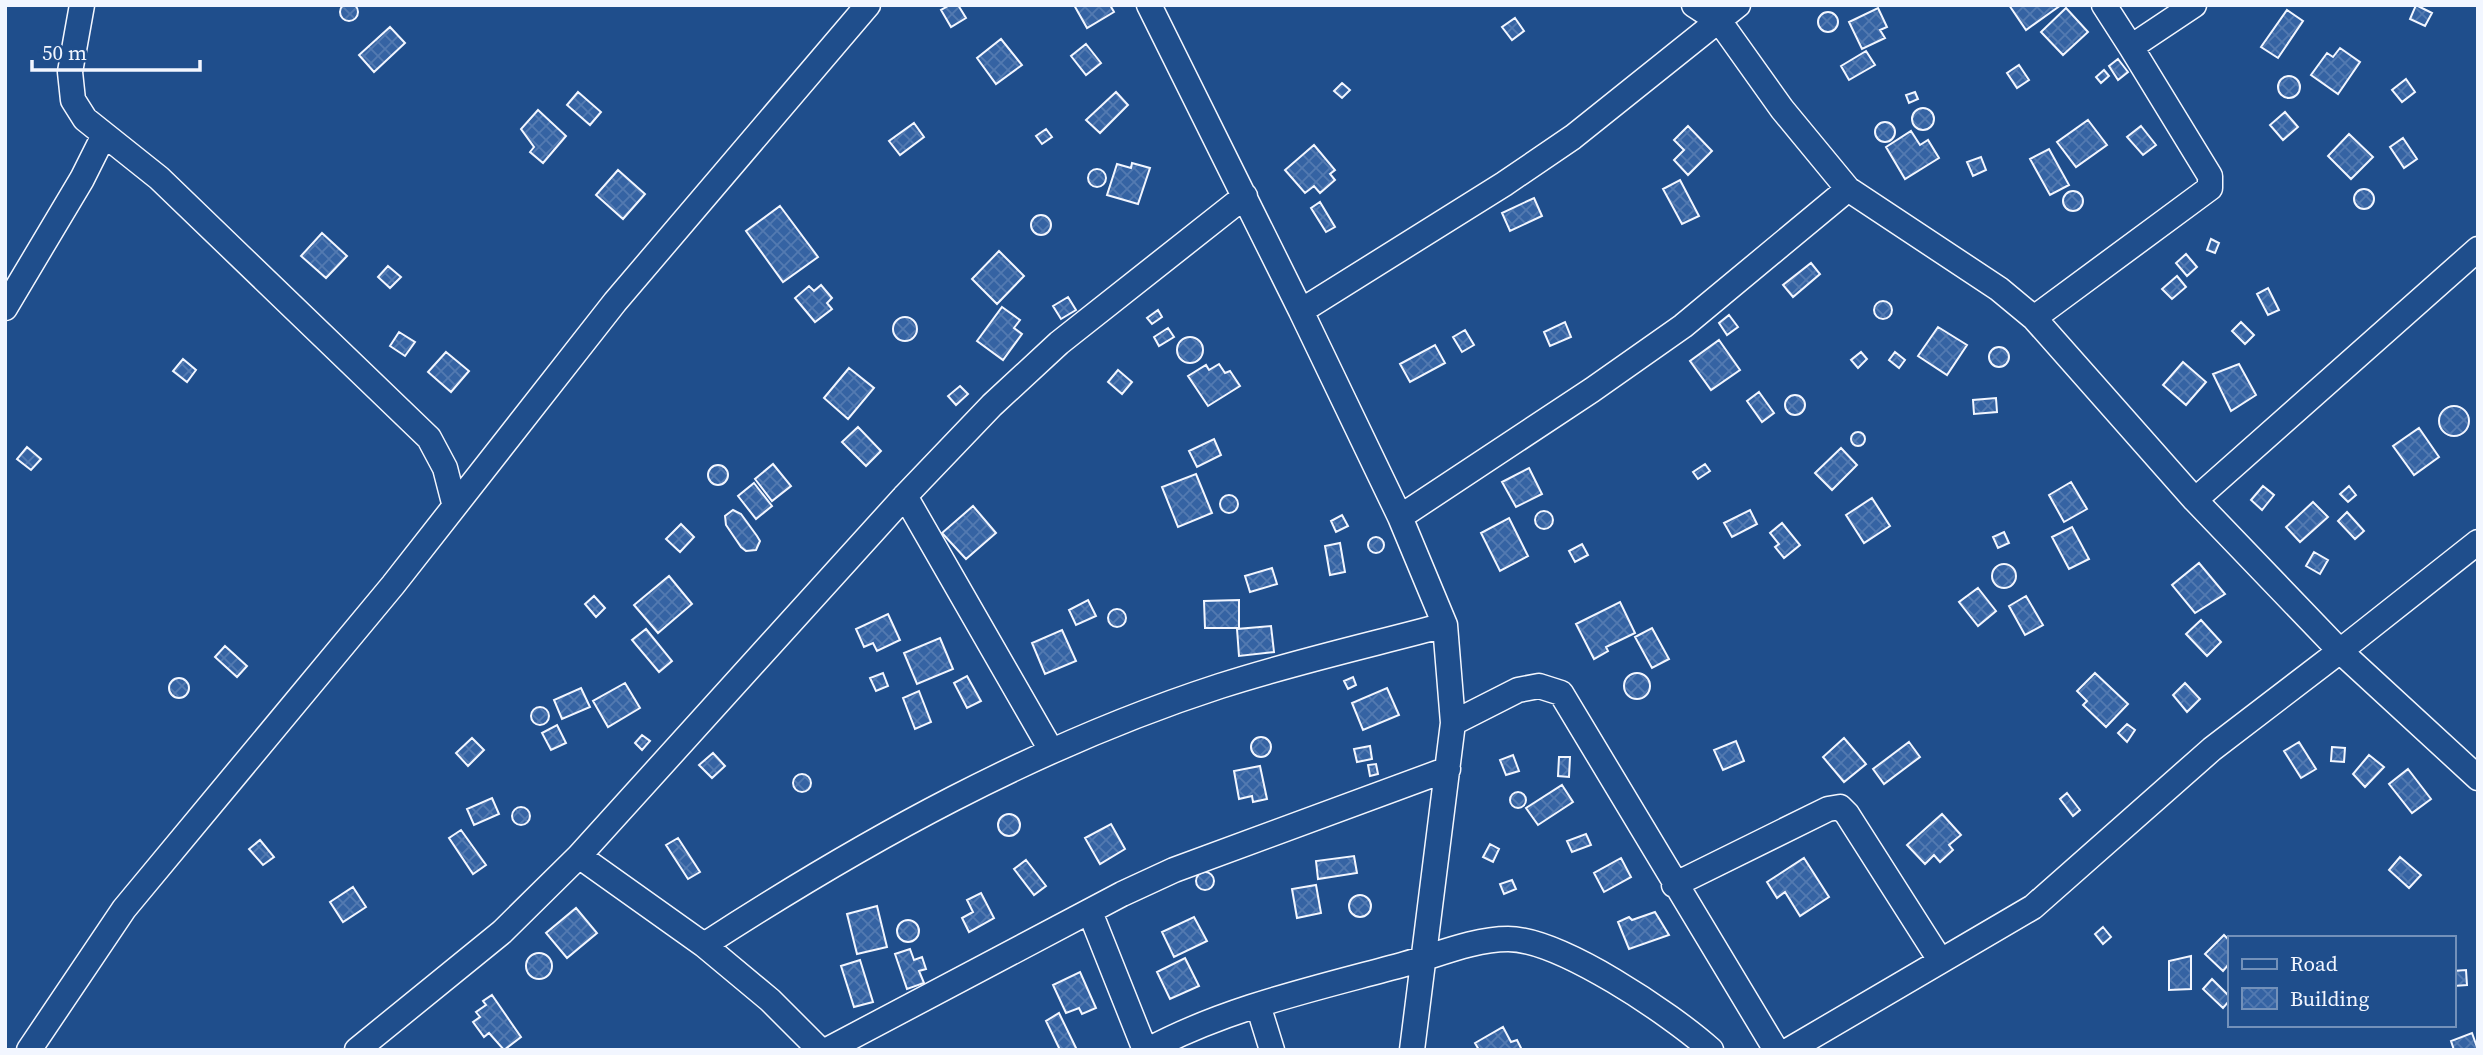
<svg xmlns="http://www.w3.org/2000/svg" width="2483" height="1055" font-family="'Source Serif 4',serif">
  <defs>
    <pattern id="building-cross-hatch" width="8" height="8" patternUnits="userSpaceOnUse" patternTransform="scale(1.75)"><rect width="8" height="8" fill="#3563a3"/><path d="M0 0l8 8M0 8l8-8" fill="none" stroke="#537ab1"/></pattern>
  </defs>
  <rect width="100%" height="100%" fill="#1f4e8c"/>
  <!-- building -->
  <path fill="url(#building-cross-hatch)" stroke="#f2f6ff" stroke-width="2" d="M340 12a9 9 0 1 1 18 0a9 9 0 1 1-18 0Z
    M950,5H958L966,18L951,27L941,10Z
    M1074,5H1110L1114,12L1087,28Z
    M2009,5H2061L2026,30Z
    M2416,5L2432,13L2425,26L2410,19Z
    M1878,8L1887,27L1880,30L1885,38L1862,49L1849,22Z
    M2066,8L2088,32L2063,55L2041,32Z
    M2287,10L2303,21L2278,58L2261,47Z
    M1818 22a10 10 0 1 1 20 0a10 10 0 1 1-20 0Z
    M1515,18L1524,31L1512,40L1502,27Z
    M390,27L405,43L374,72L359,55Z
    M1001,39L1022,65L996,84L977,58Z
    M1086,44L1101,63L1086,75L1071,56Z
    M2340,48L2360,62L2338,94L2311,75L2327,53L2333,57Z
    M1866,51L1875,65L1849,80L1841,66Z
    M2118,59L2128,72L2118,80L2109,66Z
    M2019,65L2029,80L2017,88L2007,73Z
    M2104,70L2109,76L2101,83L2096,77Z
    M2278 87a11 11 0 1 1 22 0a11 11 0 1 1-22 0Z
    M2406,79L2415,92L2402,102L2392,90Z
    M1342,83L1350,90L1342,98L1334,91Z
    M578,92L601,112L590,125L567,105Z
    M1116,92L1128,105L1100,133L1086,120Z
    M1915,92L1918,99L1909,103L1906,95Z
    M1912 119a11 11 0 1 1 22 0a11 11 0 1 1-22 0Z
    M538,110L566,136L543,163L530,152L534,147L521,129Z
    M2285,112L2298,127L2283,140L2270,125Z
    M2088,120L2107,145L2076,167L2057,142Z
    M1875 132a10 10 0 1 1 20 0a10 10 0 1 1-20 0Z
    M914,123L924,137L900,155L889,141Z
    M1688,126L1712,151L1688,175L1674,160L1684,150L1674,140Z
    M2141,126L2156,145L2143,155L2127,137Z
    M1046,129L1052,137L1042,144L1036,136Z
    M1911,131L1920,145L1928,140L1939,158L1905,179L1886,147Z
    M2349,134L2373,157L2351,179L2328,156Z
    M2403,138L2417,159L2404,168L2390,147Z
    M1314,145L1335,170L1330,174L1335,180L1320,193L1314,186L1305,193L1285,170Z
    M2049,149L2069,185L2050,195L2030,159Z
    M1981,157L1986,170L1973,176L1967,162Z
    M1132,163L1150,168L1138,204L1107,195L1117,164L1131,168Z
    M1088 178a9 9 0 1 1 18 0a9 9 0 1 1-18 0Z
    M618,170L645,194L623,219L596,195Z
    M1680,180L1699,216L1682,224L1663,189Z
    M2354 199a10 10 0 1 1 20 0a10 10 0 1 1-20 0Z
    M2063 201a10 10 0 1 1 20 0a10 10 0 1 1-20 0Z
    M1534,198L1542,216L1510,231L1502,213Z
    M1320,202L1335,227L1326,232L1311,208Z
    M780,206L818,257L783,282L746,231Z
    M1031 225a10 10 0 1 1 20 0a10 10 0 1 1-20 0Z
    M322,233L347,256L326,278L301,256Z
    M2211,239L2219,243L2215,253L2207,250Z
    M999,251L1024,276L997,304L972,279Z
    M2186,254L2197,267L2187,276L2176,263Z
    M1811,263L1820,274L1793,297L1783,285Z
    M388,266L401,277L390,288L378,277Z
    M2177,276L2186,287L2172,299L2162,289Z
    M821,285L832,298L827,303L832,309L815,322L795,298L809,286L814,291Z
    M2268,288L2279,310L2268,315L2257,294Z
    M1068,297L1076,310L1061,319L1053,306Z
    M1874 310a9 9 0 1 1 18 0a9 9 0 1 1-18 0Z
    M1002,307L1020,320L1014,328L1022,334L1003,360L977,341Z
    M1158,310L1162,317L1152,324L1147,318Z
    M1729,315L1738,327L1727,335L1719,323Z
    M893 329a12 12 0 1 1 24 0a12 12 0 1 1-24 0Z
    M1565,322L1571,337L1550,346L1544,332Z
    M2241,322L2254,335L2245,344L2232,331Z
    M1938,327L1967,345L1947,375L1918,356Z
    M1168,328L1174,337L1159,346L1154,337Z
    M1465,330L1474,345L1462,352L1453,337Z
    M399,332L415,342L405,356L390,346Z
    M1177 350a13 13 0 1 1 26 0a13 13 0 1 1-26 0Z
    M1719,340L1740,370L1711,390L1690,361Z
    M1435,345L1445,363L1410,382L1400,364Z
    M1989 357a10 10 0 1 1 20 0a10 10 0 1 1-20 0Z
    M446,352L469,371L451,392L428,372Z
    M1861,352L1867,359L1858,368L1851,360Z
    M1895,352L1905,360L1899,368L1889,360Z
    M183,359L196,370L187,382L173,371Z
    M2183,362L2206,382L2186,405L2163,385Z
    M1219,364L1225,373L1230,371L1240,386L1208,406L1188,376L1206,365L1209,370Z
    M2239,364L2256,395L2231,411L2213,374Z
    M849,368L874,388L848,419L824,398Z
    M1118,370L1132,382L1122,394L1108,382Z
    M960,386L968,394L956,405L948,396Z
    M1759,392L1774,413L1762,422L1747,401Z
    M1785 405a10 10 0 1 1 20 0a10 10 0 1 1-20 0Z
    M1996,398L1997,412L1974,414L1973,400Z
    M2439 421a15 15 0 1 1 30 0a15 15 0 1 1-30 0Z
    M858,427L881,451L866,466L842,442Z
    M2419,428L2439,457L2414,475L2393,446Z
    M1851 439a7 7 0 1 1 14 0a7 7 0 1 1-14 0Z
    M1214,439L1221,455L1197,467L1189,451Z
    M27,447L41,459L31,470L17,459Z
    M1841,448L1857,465L1832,490L1815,473Z
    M773,464L791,486L772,501L755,479Z
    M1705,464L1710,471L1698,479L1693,472Z
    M708 475a10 10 0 1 1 20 0a10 10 0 1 1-20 0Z
    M1529,468L1542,494L1516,507L1502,482Z
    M1196,474L1212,513L1178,527L1162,487Z
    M2071,482L2087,509L2064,522L2049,495Z
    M754,483L772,506L756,519L738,496Z
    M2263,486L2274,495L2262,510L2251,500Z
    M2349,486L2356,495L2348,502L2340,494Z
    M1220 504a9 9 0 1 1 18 0a9 9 0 1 1-18 0Z
    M1872,498L1890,526L1864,543L1846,515Z
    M2313,502L2328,517L2300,542L2286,527Z
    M973,506L996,533L966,559L942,533Z
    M733,510L741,514L757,536L760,541L756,550L746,551L741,547L726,525L725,516Z
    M1750,510L1757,524L1732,537L1724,523Z
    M1535 520a9 9 0 1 1 18 0a9 9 0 1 1-18 0Z
    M2347,512L2364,531L2355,539L2338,521Z
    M1342,515L1348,526L1336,532L1331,521Z
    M1509,518L1528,556L1500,571L1481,533Z
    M1782,523L1800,545L1784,558L1775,547L1779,544L1770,533Z
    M681,524L694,537L680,552L666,539Z
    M2072,527L2089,559L2069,569L2052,537Z
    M2004,532L2009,543L1998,548L1993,537Z
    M1368 545a8 8 0 1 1 16 0a8 8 0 1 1-16 0Z
    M1340,543L1345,572L1330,575L1325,546Z
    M1582,544L1588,555L1575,562L1569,551Z
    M2314,552L2328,560L2320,574L2306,566Z
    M2199,563L2225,594L2195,613L2172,585Z
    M1992 576a12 12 0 1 1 24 0a12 12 0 1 1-24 0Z
    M1272,568L1277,584L1250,592L1245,576Z
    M669,576L692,604L658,633L634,605Z
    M1978,588L1996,611L1978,626L1959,602Z
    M594,596L605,608L596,617L585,604Z
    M2026,596L2043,625L2025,635L2009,606Z
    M1088,600L1096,616L1076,625L1069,610Z
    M1239,600V628H1205L1204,601Z
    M1620,602L1635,633L1606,647L1608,651L1594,659L1576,624Z
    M1108 618a9 9 0 1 1 18 0a9 9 0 1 1-18 0Z
    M888,614L900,640L877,651L873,643L864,647L856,629Z
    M2201,620L2221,642L2207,656L2186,634Z
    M1271,626L1274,652L1239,656L1237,629Z
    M1652,628L1669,659L1652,668L1635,637Z
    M646,629L672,661L659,672L632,640Z
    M1062,630L1076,661L1045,674L1032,643Z
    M940,638L953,669L917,684L904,653Z
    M225,646L247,666L237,677L215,657Z
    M883,673L888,686L876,691L870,678Z
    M2095,673L2128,704L2106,727L2083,705L2087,701L2077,691Z
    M1624 686a13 13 0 1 1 26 0a13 13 0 1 1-26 0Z
    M967,676L981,701L967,708L954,683Z
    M1353,677L1356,685L1348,689L1344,681Z
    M169 688a10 10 0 1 1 20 0a10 10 0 1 1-20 0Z
    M625,683L640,708L608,727L593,701Z
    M2185,683L2200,699L2187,712L2173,695Z
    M581,688L590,707L562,719L554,700Z
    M1387,688L1399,715L1363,730L1352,703Z
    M919,691L931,722L915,729L903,698Z
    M531 716a9 9 0 1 1 18 0a9 9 0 1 1-18 0Z
    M2127,724L2135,730L2127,742L2118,733Z
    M557,725L566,743L551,750L542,733Z
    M642,735L650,741L642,750L635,743Z
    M1251 747a10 10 0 1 1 20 0a10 10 0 1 1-20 0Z
    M472,738L484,750L468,766L456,753Z
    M1844,738L1866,764L1844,782L1823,757Z
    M1736,741L1744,761L1723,770L1714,750Z
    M1909,742L1920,757L1884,784L1873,769Z
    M2299,742L2316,769L2301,778L2284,751Z
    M1370,746L1372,759L1357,762L1354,749Z
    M2332,747L2345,748L2344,762L2331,761Z
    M713,753L725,766L712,778L699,765Z
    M1513,755L1519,771L1506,775L1500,760Z
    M2369,755L2384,767L2365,787L2353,774Z
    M1559,757H1570L1569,777L1558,776Z
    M1376,764L1378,774L1370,776L1368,765Z
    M1260,766L1267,799L1253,802L1252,796L1239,799L1234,771Z
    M2408,769L2431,799L2412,813L2389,784Z
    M793 783a9 9 0 1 1 18 0a9 9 0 1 1-18 0Z
    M1562,785L1573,802L1538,825L1526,808Z
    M1510 800a8 8 0 1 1 16 0a8 8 0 1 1-16 0Z
    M2067,793L2080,810L2073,816L2060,799Z
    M492,798L499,814L474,825L467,809Z
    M512 816a9 9 0 1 1 18 0a9 9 0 1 1-18 0Z
    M998 825a11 11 0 1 1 22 0a11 11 0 1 1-22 0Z
    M1942,814L1961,835L1949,845L1953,850L1940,862L1934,855L1925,864L1907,845Z
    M1111,824L1125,849L1100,864L1085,838Z
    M461,830L486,865L473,874L449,838Z
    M1586,834L1591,845L1572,852L1567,841Z
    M678,838L700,872L688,879L666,845Z
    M260,840L274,857L263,865L249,849Z
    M1490,844L1499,849L1493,862L1483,857Z
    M1354,856L1357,873L1318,879L1316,861Z
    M2400,857L2421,875L2409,888L2389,870Z
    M1621,858L1631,877L1604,892L1594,873Z
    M1804,858L1829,897L1800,916L1785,892L1777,898L1767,882Z
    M1026,860L1046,886L1034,895L1014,869Z
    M1196 881a9 9 0 1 1 18 0a9 9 0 1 1-18 0Z
    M1512,880L1516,889L1504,894L1500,884Z
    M1316,885L1321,913L1297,918L1292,889Z
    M353,887L366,907L343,922L330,902Z
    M981,893L994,918L969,932L962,918L973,912L967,900Z
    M1349 906a11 11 0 1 1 22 0a11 11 0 1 1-22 0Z
    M877,906L887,947L857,954L847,914Z
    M576,908L597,933L567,958L546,933Z
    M1655,912L1669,935L1629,949L1618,922L1629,917L1632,920Z
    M1194,917L1207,941L1174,957L1162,932Z
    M897 931a11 11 0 1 1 22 0a11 11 0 1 1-22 0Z
    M2103,927L2111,937L2103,944L2095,934Z
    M2224,935L2229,940V964L2223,971L2205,954Z
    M910,949L914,960L922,957L926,969L919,971L924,983L907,989L895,954Z
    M526 966a13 13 0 1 1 26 0a13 13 0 1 1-26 0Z
    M2191,956V989L2169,990V961Z
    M1185,958L1199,986L1170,999L1157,972Z
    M860,960L873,1002L854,1007L841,966Z
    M2466,970L2467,985L2454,986L2453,971Z
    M1080,972L1096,1008L1082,1014L1079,1008L1066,1013L1053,985Z
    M2212,979L2229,996V1001L2223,1008L2203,989Z
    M492,995L521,1037L504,1050L489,1033L484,1037L473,1022L480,1017L476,1012L486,1005L483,1001Z
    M1059,1013L1077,1050H1060L1046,1021Z
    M1503,1027L1511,1042L1517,1040L1522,1050H1479L1475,1043Z
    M2472,1033L2478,1050H2454L2451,1041Z"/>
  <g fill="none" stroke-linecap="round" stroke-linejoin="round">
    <!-- minor casing -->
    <g stroke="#f2f6ff" stroke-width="27">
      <path id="minor" d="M82,5L70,72L73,100L85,119L159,178L429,438L445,468L454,503
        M1149,5L1301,311
        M1694,5L1720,22L1782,109L1848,189L1999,289L2034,318L2195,500L2340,651L2478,542
        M2104,5L2131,47
        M5,308L82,179L104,135
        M2034,318L2210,188V176L2131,47L2194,5
        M905,496L1051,750
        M2195,500L2478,249
        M1400,517L1592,390L1683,326L1848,189
        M1453,723L1518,690L1539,686L1561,693L1776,1050
        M579,856L704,945C866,840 1035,746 1220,686C1294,662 1370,645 1445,625
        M1674,885L1828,809L1840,807L1847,814L1940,960
        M1090,912L1145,1050
        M704,945L770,1000L820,1050
        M1258,1005L1272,1050
        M29,1050L124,909L393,585L615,302L868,5
        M357,1050L502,932L579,856L905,496L992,405L1059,343L1245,196
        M827,1050L1122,894L1174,870L1448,769
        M1148,1050C1228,1007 1318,988 1405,964C1437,955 1474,939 1508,939C1560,939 1671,1014 1711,1050
        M1412,1050L1453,723L1445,625L1400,517L1301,311L1504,184L1573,137L1738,5
        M1789,1050L2033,907L2212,749L2340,651L2478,778"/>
    </g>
    <!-- minor -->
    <use href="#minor" stroke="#1f4e8c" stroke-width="24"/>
  </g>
  <!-- border -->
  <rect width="2483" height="1055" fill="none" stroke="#f2f6ff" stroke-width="14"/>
  <!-- legend -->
  <rect x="2228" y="936" width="228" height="91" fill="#1f4e8c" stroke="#7391ba" stroke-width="2"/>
  <rect x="2242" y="959" width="35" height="10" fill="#1f4e8c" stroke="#7391ba" stroke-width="2"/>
  <text x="2290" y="971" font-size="21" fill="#f2f6ff">Road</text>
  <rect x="2242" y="988" width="35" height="21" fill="url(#building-cross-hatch)" stroke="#7391ba" stroke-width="2"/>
  <text x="2290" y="1006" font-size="21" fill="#f2f6ff">Building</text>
  <!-- scale -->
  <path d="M32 60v10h168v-10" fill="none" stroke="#f2f6ff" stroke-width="3.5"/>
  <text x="42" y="60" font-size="21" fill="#f2f6ff" stroke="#1f4e8c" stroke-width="5" paint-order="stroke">50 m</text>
</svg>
